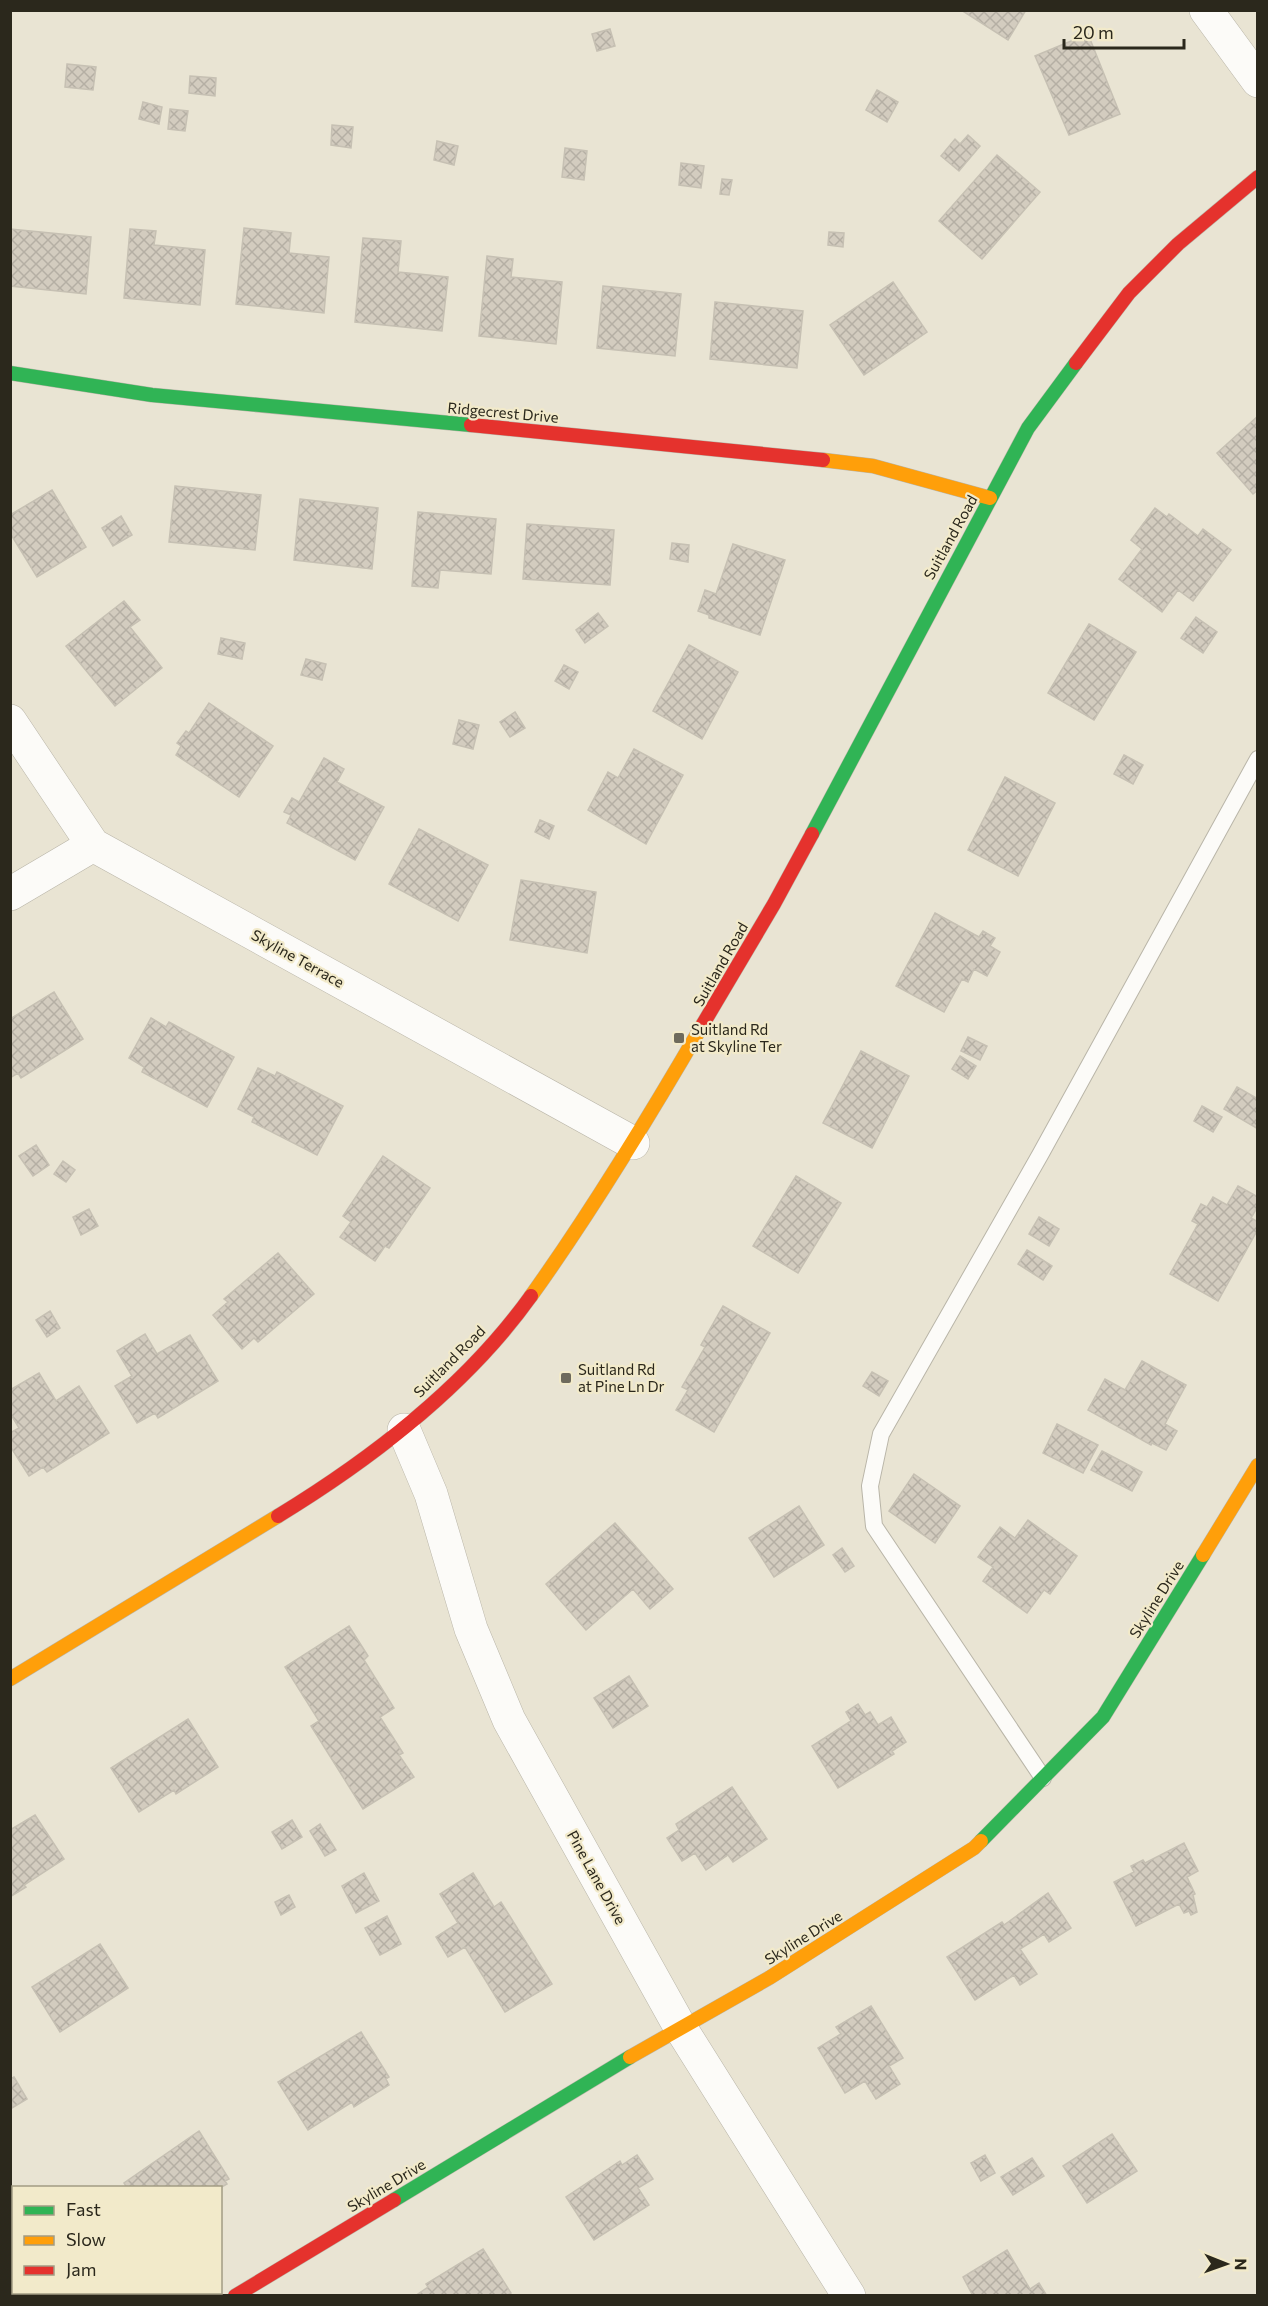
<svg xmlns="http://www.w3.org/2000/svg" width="1268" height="2306" font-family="Commissioner,sans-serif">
  <defs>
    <pattern id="building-cross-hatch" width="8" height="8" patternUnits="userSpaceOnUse" patternTransform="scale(1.5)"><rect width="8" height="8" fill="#d3ccbf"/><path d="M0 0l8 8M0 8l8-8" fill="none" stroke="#b5afa4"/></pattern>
  </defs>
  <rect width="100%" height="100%" fill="#e9e4d3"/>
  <!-- building -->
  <path fill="url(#building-cross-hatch)" stroke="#c6c0b3" stroke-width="1.5" d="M961,10H1026L1008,40Z
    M610,29L615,46L597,51L592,34Z
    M1088,34L1120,114L1069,135L1035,56Z
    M67,64L96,67L93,90L65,87Z
    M190,76L216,78L215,96L189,93Z
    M877,90L898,102L887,122L866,110Z
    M143,102L162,107L159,124L139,119Z
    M170,109L188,111L185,131L168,129Z
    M332,125L353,127L351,148L331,145Z
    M968,135L980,146L959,171L941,156L955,139L960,144Z
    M437,141L458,146L454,165L434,160Z
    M565,148L587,151L584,180L562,177Z
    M997,155L1040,192L982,259L939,221Z
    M681,163L704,166L701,188L679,185Z
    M722,179L732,180L729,195L720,194Z
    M244,228L291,233L289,253L329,257L324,313L236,304Z
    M10,229L91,237L86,294L10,286Z
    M130,229L156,231L154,245L205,250L200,305L124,298Z
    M829,232L844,233L843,247L828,245Z
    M363,238L401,241L398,272L448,277L442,331L355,322Z
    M487,256L513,259L511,277L562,282L556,344L479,336Z
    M893,282L927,332L864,375L830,325Z
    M603,286L681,294L675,356L597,348Z
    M715,302L803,311L797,368L710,359Z
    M1258,416V490L1253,494L1217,453Z
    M175,486L261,495L255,550L169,542Z
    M52,490L86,547L37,577L10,533V515Z
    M300,499L378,508L372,569L294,560Z
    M1155,508L1167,517L1169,514L1198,536L1203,529L1231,550L1193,601L1178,590L1162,612L1119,579L1142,549L1131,540Z
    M418,512L496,519L491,574L440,570L438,588L412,586Z
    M121,516L132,535L113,546L102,528Z
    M527,524L614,530L610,585L523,579Z
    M672,543L689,545L688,562L670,559Z
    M733,544L785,560L760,635L709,618V615L698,611L705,590L716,594Z
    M124,601L140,620L130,627L162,668L115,706L66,646Z
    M598,613L608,626L585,643L576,630Z
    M1196,617L1217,632L1203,653L1181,638Z
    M1089,624L1136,652L1094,720L1048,693Z
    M221,638L245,643L242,659L218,654Z
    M689,645L738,672L702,739L653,711Z
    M306,659L326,664L322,680L301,675Z
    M564,665L578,672L569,689L555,681Z
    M209,703L273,746L239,797L176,755L181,746L177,743L186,731L189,733Z
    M515,712L525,728L510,737L500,722Z
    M459,720L479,725L473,749L453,744Z
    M634,749L683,775L646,844L588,810L608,772L618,778Z
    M1124,755L1143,765L1133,784L1114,774Z
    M324,758L344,769L337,782L384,807L355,860L287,823L291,815L284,812L292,798L299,802Z
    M1005,777L1055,803L1018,876L968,850Z
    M540,820L554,826L549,839L535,832Z
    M419,829L488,865L458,921L389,884Z
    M521,880L596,892L587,953L510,940Z
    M935,913L979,937L983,931L995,938L990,946L1000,952L987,976L974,969L968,982L962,979L944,1012L896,986Z
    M54,992L83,1039L21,1078L18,1073L10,1078V1019Z
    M151,1018L166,1027L169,1022L234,1057L207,1107L142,1072L144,1067L129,1058Z
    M968,1037L987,1046L980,1060L961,1051Z
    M861,1051L909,1076L872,1148L823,1123Z
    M960,1056L976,1066L968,1079L952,1069Z
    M258,1068L275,1076L277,1072L343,1106L317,1155L252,1122L254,1117L238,1109Z
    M1237,1087L1258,1099V1129L1224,1109Z
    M1202,1106L1222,1117L1213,1132L1194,1121Z
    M36,1145L49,1165L33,1176L19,1156Z
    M383,1156L430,1188L389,1248L385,1246L375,1261L340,1237L351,1222L343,1216Z
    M63,1161L75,1170L66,1182L54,1174Z
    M796,1176L841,1203L798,1273L753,1246Z
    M1238,1186L1258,1197V1206L1251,1218L1258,1222V1229L1218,1301L1170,1274L1198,1224L1192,1221L1201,1204L1207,1207L1213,1197L1227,1205Z
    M89,1209L98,1226L81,1235L73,1217Z
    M1039,1217L1059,1229L1049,1246L1029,1234Z
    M1027,1250L1052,1266L1043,1280L1018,1264Z
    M278,1253L314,1294L258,1342L254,1338L242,1349L213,1315L228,1302L224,1299Z
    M723,1306L770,1333L714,1432L676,1410L688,1390L682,1387L705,1347L701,1345Z
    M50,1311L60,1328L47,1337L36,1320Z
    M145,1334L157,1354L190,1335L218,1381L158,1418L155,1413L137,1423L115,1386L132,1376L117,1351Z
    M1142,1361L1186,1385L1165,1424L1177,1431L1166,1450L1152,1443L1151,1445L1088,1410L1105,1379L1125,1390Z
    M872,1372L888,1381L879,1396L863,1386Z
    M39,1373L56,1401L79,1386L109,1433L47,1472L43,1467L29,1476L10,1446V1433L19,1428L10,1413V1390Z
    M1057,1424L1098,1445L1083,1473L1043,1453Z
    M1102,1451L1142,1472L1132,1491L1091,1470Z
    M914,1474L960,1506L935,1543L889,1511Z
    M799,1506L824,1545L774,1577L749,1538Z
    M1028,1520L1077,1556L1050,1594L1044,1590L1027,1613L983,1581L993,1567L978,1557L1000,1527L1015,1538Z
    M615,1523L673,1589L650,1609L633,1589L586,1630L546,1584Z
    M842,1548L854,1566L845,1572L833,1555Z
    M349,1626L368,1656L364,1660L394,1708L380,1717L403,1753L399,1755L414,1777L363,1809L311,1726L319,1721L285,1667Z
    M629,1676L648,1706L613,1728L594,1698Z
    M858,1704L865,1715L870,1712L878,1725L891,1717L906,1742L892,1751L894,1754L838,1788L812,1746L851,1721L846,1712Z
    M188,1719L218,1767L176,1794L174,1790L139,1812L111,1768Z
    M732,1787L767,1839L733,1862L728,1855L706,1870L695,1853L682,1861L667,1838L679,1830L676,1824Z
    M35,1815L64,1859L24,1885L26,1887L10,1897V1830Z
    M292,1820L302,1837L282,1849L272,1832Z
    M320,1824L336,1850L325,1856L310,1831Z
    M1184,1843L1198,1871L1187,1877L1195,1894L1193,1895L1197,1912L1191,1915L1189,1911L1184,1913L1179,1904L1136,1926L1114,1882L1134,1872L1131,1866L1143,1860L1145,1863Z
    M364,1873L379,1901L356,1913L342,1886Z
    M473,1873L494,1907L501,1902L552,1984L505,2012L465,1947L448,1957L436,1937L458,1923L440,1894Z
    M1048,1893L1071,1928L1049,1942L1044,1934L1020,1949L1037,1974L1020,1985L1014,1975L975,2000L947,1957L1002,1922L1004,1925Z
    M289,1895L295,1907L281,1915L275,1902Z
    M387,1916L401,1944L380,1955L365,1928Z
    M100,1944L128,1988L60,2032L32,1987Z
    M871,2006L903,2058L889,2066L900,2084L876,2099L865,2081L845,2093L818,2048L841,2034L836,2027Z
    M361,2032L389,2077L386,2079L389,2085L354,2107L352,2102L308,2130L278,2082Z
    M14,2077L27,2099L12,2108L10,2079Z
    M199,2131L229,2179L225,2181L227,2184L220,2188H127L124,2183Z
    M1112,2134L1137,2171L1087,2203L1063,2166Z
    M637,2155L653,2179L638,2188L649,2205L594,2240L566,2197L620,2161L622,2165Z
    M985,2155L995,2173L981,2181L971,2163Z
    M1032,2158L1044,2176L1013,2195L1001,2177Z
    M14,2240V2292H29L24,2296H10V2242Z
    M483,2249L511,2293L506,2296H415L428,2287L426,2284Z
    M1007,2250L1030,2289L1039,2283L1047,2296H973L963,2277Z"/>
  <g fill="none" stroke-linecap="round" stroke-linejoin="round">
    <!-- lane casing -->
    <g stroke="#b9b5a8" stroke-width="18">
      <path id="lane" d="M1043,1778L874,1526L870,1486L881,1434L1040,1155L1258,759"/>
    </g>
    <!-- street casing -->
    <g stroke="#b9b5a8" stroke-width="34">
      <path id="street" d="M1206,10L1258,81
        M10,721L93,845L633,1143
        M10,894L93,845
        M404,1430L431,1494L471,1629L509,1720L680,2027L849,2296"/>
    </g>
    <!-- fast casing -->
    <g stroke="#b9b5a8" stroke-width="15">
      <path id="fast" d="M10,373L152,395L471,425
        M812,834L1028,428L1076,363
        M981,1841L1103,1717L1203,1555
        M394,2200L630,2057"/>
    </g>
    <!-- slow casing -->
    <g stroke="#b9b5a8" stroke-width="15">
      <path id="slow" d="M823,460L873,466L990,498
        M531,1296C594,1208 649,1117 703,1024
        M1203,1555L1258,1465
        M10,1679L278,1516
        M630,2057L769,1978L974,1848L981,1841"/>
    </g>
    <!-- jam casing -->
    <g stroke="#b9b5a8" stroke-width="15">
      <path id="jam" d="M1076,363L1129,293L1178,244L1258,177
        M471,425L823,460
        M703,1024L774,904L812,834
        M278,1516C373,1458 466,1387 531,1296
        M235,2296L394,2200"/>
    </g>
    <!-- lane -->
    <use href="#lane" stroke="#fcfbf8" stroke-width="16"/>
    <!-- street -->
    <use href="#street" stroke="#fcfbf8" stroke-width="33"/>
    <!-- fast -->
    <use href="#fast" stroke="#30b455" stroke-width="14"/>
    <!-- slow -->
    <use href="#slow" stroke="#ff9f0a" stroke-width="14"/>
    <!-- jam -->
    <use href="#jam" stroke="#e5322d" stroke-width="14"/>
  </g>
  <!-- markers -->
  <g fill="#6e6a5c" stroke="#f2eaca" stroke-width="2">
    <rect x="673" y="1032" width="12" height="12" rx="3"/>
    <rect x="560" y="1372" width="12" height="12" rx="3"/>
  </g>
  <g text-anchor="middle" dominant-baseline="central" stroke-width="4.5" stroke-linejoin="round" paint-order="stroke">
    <!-- street labels -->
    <g font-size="15" fill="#2b281c" stroke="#f2eaca">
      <text transform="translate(503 412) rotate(5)">Ridgecrest Drive</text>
      <text transform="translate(950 537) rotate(-61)">Suitland Road</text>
      <text transform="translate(298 958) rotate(29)">Skyline Terrace</text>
      <text transform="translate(720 964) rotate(-60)">Suitland Road</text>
      <text transform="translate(449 1361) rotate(-45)">Suitland Road</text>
      <text transform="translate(1156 1599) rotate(-58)">Skyline Drive</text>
      <text transform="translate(597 1877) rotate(61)">Pine Lane Drive</text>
      <text transform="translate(803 1937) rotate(-32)">Skyline Drive</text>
      <text transform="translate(386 2185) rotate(-31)">Skyline Drive</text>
    </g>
    <!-- poi labels -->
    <g font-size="15" fill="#2b281c" stroke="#f2eaca" text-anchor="start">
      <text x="691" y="1029">Suitland Rd<tspan x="691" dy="17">at Skyline Ter</tspan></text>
      <text x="578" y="1369">Suitland Rd<tspan x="578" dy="17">at Pine Ln Dr</tspan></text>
    </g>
  </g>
  <!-- border -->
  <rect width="1268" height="2306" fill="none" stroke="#2b281c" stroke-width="24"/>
  <!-- legend -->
  <rect x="12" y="2186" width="210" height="108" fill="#f2eaca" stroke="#a29c84" stroke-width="1.5"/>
  <rect x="24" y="2206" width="30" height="9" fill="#30b455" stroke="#a29c84" stroke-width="1.5"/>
  <text x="66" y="2216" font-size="18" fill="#2b281c">Fast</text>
  <rect x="24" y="2236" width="30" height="9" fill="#ff9f0a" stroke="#a29c84" stroke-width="1.5"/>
  <text x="66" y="2246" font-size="18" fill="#2b281c">Slow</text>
  <rect x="24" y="2266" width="30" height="9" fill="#e5322d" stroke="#a29c84" stroke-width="1.5"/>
  <text x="66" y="2276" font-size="18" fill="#2b281c">Jam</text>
  <!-- north arrow -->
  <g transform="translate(1226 2264) rotate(91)" stroke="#f2eaca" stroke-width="4.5" paint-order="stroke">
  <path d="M0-4.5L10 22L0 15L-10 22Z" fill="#2b281c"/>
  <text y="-9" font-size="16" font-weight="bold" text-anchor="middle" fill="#2b281c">N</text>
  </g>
  <!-- scale -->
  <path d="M1064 39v9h120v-9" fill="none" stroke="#2b281c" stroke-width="3"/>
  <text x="1073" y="39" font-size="18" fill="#2b281c" stroke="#f2eaca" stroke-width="4.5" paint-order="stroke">20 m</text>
</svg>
